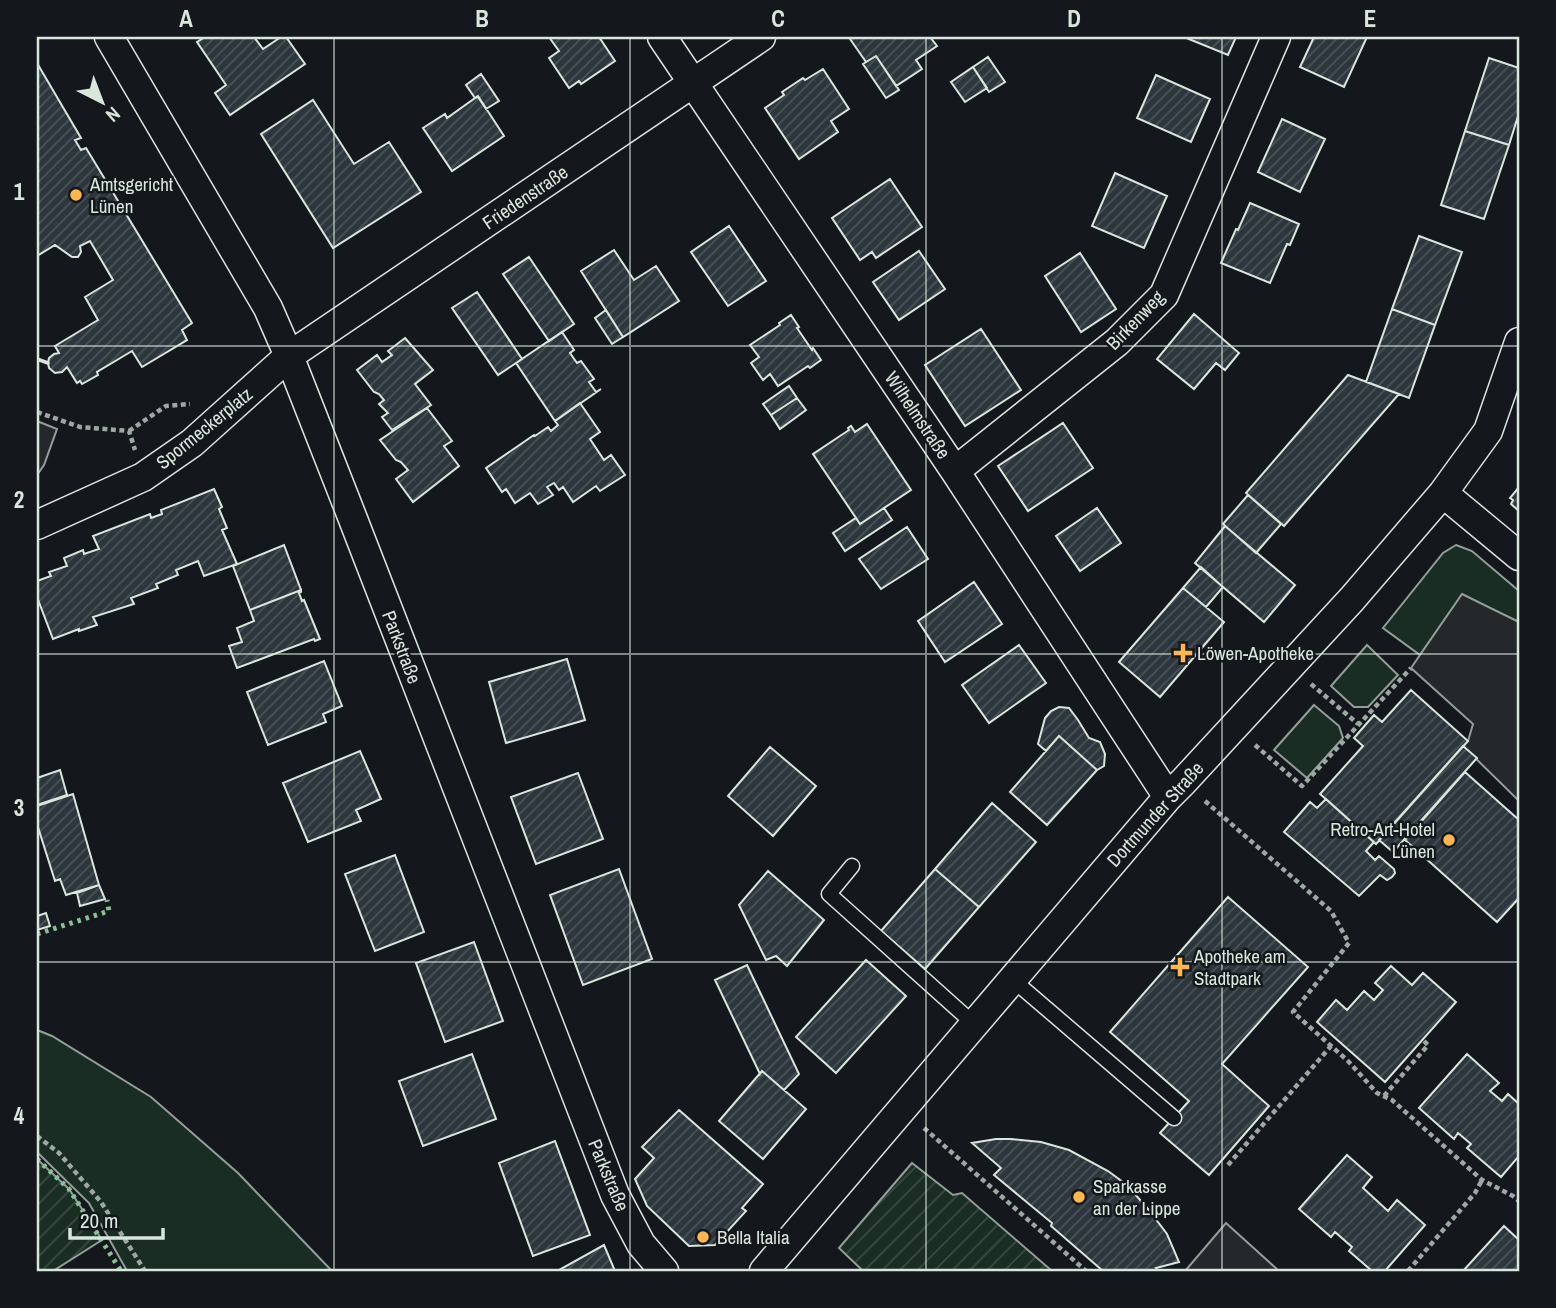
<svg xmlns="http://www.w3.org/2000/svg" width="1556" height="1308" font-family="'Archivo Narrow',sans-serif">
  <defs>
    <pattern id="garden-furrows" width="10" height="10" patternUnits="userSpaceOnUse" patternTransform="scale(1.75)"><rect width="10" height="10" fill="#1a2d24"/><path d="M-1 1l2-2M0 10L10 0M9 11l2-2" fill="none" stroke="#3b4b43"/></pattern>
    <pattern id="building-hatch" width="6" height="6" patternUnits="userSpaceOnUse" patternTransform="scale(1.75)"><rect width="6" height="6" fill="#2c363c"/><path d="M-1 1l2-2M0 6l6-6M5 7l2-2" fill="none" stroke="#4a5358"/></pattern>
  </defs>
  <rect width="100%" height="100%" fill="#14181c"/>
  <!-- park -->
  <path fill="#1a2d24" stroke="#939e99" stroke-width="2" d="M1456,545L1472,551L1519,591V622L1462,595L1420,655L1383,628L1443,553Z
    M1367,645L1398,675L1368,707H1354L1331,686Z
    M1314,705L1339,726L1343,738L1307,778L1274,750Z
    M37,1030L52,1036L151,1097L238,1173L332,1271H127L89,1203L37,1152Z"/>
  <!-- garden -->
  <path fill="url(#garden-furrows)" stroke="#939e99" stroke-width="2" d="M37,1159L69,1189L102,1240L53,1271H37Z
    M912,1163L953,1195L962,1193L1052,1271H863L839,1248Z"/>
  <!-- parking -->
  <path fill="#24282b" stroke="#939e99" stroke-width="2" d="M37,421L57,429L44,465L37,475Z
    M1462,594L1519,622V796L1517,799L1463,746L1468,741L1473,724L1411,668Z
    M1226,1223L1279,1271H1185Z"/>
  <!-- building -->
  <path fill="url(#building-hatch)" stroke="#d8e6dc" stroke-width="2" d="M205,37H254L263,49L281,37H286L305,64L230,115L215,93L226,85L197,42Z
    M549,37H599L615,61L581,84L579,81L569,88L549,58L559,51Z
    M854,37H930L937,46L916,60L922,69L896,86L876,56L866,62L850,39Z
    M1184,37H1236L1228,55Z
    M1314,37H1367L1344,87L1300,67Z
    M876,56L899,90L886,98L863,64Z
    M988,57L1005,82L989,92L973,67Z
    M1489,58L1519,68V113L1509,145L1465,131Z
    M37,63L81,138L75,140L81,150L86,148L192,323L182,330L187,340L142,367L132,351L97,372L98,375L82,384L80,381L77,383L67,367L62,372L55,373L49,368L48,363L49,358L54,354L59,353L55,346L98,320L85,297L113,280L90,241L80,246L81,252L78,257H72L55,245L37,256Z
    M973,67L987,88L965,102L951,82Z
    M823,69L849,109L831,121L838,132L799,159L765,108L784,95L782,92L803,78L805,80Z
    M481,74L499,101L486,109L478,97L475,98L466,85Z
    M1156,75L1210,99L1191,142L1137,118Z
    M478,96L504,136L452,171L423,128L445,114L447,118Z
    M313,100L354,164L389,142L421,192L333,248L261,134Z
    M1282,119L1325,139L1300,192L1258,172Z
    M1465,131L1509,145L1484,219L1441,205Z
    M1115,173L1167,196L1144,248L1092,226Z
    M890,179L922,227L876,258L872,252L860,260L832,218Z
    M1250,203L1299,224L1290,245L1287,244L1270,283L1221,263L1236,229L1238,230Z
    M729,226L766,281L728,306L691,252Z
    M1419,236L1462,252L1435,325L1392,309Z
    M614,250L634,280L656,266L679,301L623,337L581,271Z
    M919,251L945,289L899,320L873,282Z
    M1080,253L1116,309L1081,332L1045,276Z
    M529,257L574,324L549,341L503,274Z
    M477,292L522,359L498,375L452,308Z
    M1392,309L1435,325L1409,398L1366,382Z
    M606,310L623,337L612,344L595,318Z
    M1194,314L1239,353L1225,370L1216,363L1194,389L1157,359Z
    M791,315L799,327L797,328L812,350L813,348L821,360L810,368L808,366L778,386L770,374L763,380L751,363L759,357L750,345L780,325L779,323Z
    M981,329L1021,390L965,426L925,365Z
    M562,332L574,350L570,353L577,363L581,361L594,379L589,382L596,392L601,389L555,421L516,363Z
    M405,338L433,370L415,384L431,405L392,430L382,417L388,413L379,404L384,400L379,394L374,392L357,370L377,355L382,362L392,355L388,351Z
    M1348,375L1399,394L1284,526L1246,493Z
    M789,386L797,398L771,415L763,404Z
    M797,398L806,410L780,429L771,415Z
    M580,403L600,432L590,439L604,460L611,455L625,475L600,491L596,486L573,502L563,487L559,490L554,483L547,487L553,495L538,504L530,493L515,503L506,489L502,492L486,468L534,435L535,436L548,427L551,431L558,425L555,421Z
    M427,408L452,441L444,446L459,466L413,502L396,479L408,470L401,462L396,460L380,440Z
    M1063,423L1093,468L1028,511L998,466Z
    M867,424L911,490L860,524L813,454L849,430L848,428L851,426L855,432Z
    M1519,487V511L1511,504L1513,500L1510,498Z
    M214,489L222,507L219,509L227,528L222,530L237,564L204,576L198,561L176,570L178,575L156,584L158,588L131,598L134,604L93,617L97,625L79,631V629L53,639L37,597V581L51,576L49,572L67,566L64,558L83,550L84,554L99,549L93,536L150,514L151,518L162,514L161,510Z
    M1248,495L1281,524L1256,553L1223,524Z
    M884,508L892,520L845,551L833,533L856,518L860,524Z
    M1097,508L1121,543L1080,571L1056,536Z
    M1225,526L1295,585L1264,622L1195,563Z
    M907,527L928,559L881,589L859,559Z
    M284,545L301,590L250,610L233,566Z
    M1201,567L1223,587L1206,607L1183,588Z
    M974,582L1002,624L945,662L918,621Z
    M1183,588L1224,622L1160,697L1119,662Z
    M301,590V592L299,593L302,601L304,600L320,639L315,641L314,639L237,668L229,646L242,642L237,628L254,621L250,610Z
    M1019,645L1046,683L989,723L962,685Z
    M567,659L585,720L506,743L489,682Z
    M324,661L342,706L323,714L326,722L268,745L247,692Z
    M1411,690L1468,741L1376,844L1320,794L1363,746L1354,738L1374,715L1382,722Z
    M1059,707L1069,708L1078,720L1089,738L1100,742L1105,754L1104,766L1097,770L1059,736L1046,751L1038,744L1045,718L1051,711Z
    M1059,736L1097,770L1047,825L1010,792Z
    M1463,746L1477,758L1393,852L1379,840Z
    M770,747L816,786L773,836L728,796Z
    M360,751L381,799L356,810L361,821L308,842L283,783Z
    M60,770L67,795L37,805V778Z
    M1465,772L1519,820V898L1497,922L1405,840Z
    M578,773L603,839L536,864L511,797Z
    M73,794L99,885L66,895L60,879L55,881L37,824V806Z
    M1326,799L1374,842L1366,851L1375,860L1379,856L1394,869L1395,873L1392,877L1387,880L1380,875L1359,896L1284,832L1310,802L1317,808Z
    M992,803L1036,842L979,907L935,869Z
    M395,855L424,932L375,951L345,874Z
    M619,869L652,959L583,985L550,895Z
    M935,869L979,907L925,969L881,931Z
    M768,871L824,920L787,966L776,956L766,960L739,905Z
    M99,885L105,899L80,906L77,893Z
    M1228,897L1308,967L1222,1064L1269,1106L1209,1175L1160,1133L1189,1101L1110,1032Z
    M46,913L50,926L37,930V916Z
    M474,942L503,1021L445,1042L416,963Z
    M866,960L906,996L836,1073L796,1037Z
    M747,965L799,1074L784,1090L762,1071L760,1074L715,980Z
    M1391,966L1412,985L1423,973L1456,1002L1385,1082L1317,1022L1336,1000L1347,1010L1364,991L1374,1000L1383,990L1375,983Z
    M472,1054L496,1119L423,1146L399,1081Z
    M1467,1054L1499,1083L1490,1091L1502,1101L1508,1094L1519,1104V1156L1501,1177L1467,1148L1471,1144L1458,1133L1454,1139L1419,1108Z
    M762,1071L806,1109L763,1159L719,1121Z
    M679,1110L763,1184L742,1208L746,1211L715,1245L689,1246L647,1206L635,1179L654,1158L642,1147Z
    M996,1139H1011L1041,1142L1069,1150L1108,1171L1127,1185L1148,1209L1167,1234L1179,1262L1156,1268L1159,1271H1103L1051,1226L1052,1223L994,1175L1001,1168L972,1143Z
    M555,1141L590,1235L533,1256L499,1163Z
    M1347,1155L1372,1177L1363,1188L1388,1211L1397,1200L1425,1225L1385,1271H1372L1349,1251L1352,1247L1335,1232L1331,1237L1299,1209Z
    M1504,1226L1519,1240V1271H1463Z
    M604,1245L615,1271H557Z"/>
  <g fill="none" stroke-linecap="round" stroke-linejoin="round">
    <!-- lane casing -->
    <g stroke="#d8e6dc" stroke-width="17">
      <path id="lane" d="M852,866L829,894L974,1024
        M1012,979L1174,1118"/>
    </g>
    <!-- street casing -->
    <g stroke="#d8e6dc" stroke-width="31">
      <path id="street" d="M109,37L268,308L289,356L351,514L615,1195L641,1244L664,1271
        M662,37L955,471L1168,797
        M955,471L1117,342L1164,295L1276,37
        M1443,493L1519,556
        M37,525L143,477L192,443L289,356L761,37
        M764,1271L1168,797L1183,782L1352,599L1443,493L1488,431L1519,342"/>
    </g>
    <!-- path -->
    <path stroke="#9da8a2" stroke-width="4.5" stroke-dasharray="5 3.5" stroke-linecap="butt" d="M37,412L80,427L129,431L135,450
      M129,431L166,406L190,404
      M1311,684L1358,724
      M1255,745L1302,786L1411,668
      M1205,801L1331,911L1349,943L1293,1012L1348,1061L1377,1093L1392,1100L1482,1180L1513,1196L1519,1201
      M1384,1096L1428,1045L1423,1040
      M924,1128L1086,1271
      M37,1136L59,1153L101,1202L145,1271
      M1228,1165L1331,1046
      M1408,1271L1475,1193L1482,1180"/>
    <!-- lane -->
    <use href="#lane" stroke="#14181c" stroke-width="14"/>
    <!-- street -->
    <use href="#street" stroke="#14181c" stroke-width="28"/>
    <!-- hedge -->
    <path stroke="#8ac095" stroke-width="5" stroke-dasharray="3.5 5" stroke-linecap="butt" d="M37,934L109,911L107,900
      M37,1159L69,1189L121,1271"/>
    <!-- wall -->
    <path stroke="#d8e6dc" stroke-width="3.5" d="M37,359L48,363"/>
  </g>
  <!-- grid -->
  <path fill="none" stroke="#d8e6dc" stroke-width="2" stroke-opacity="0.55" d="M334,37V1271M630,37V1271M926,37V1271M1222,37V1271M37,346H1519M37,654H1519M37,962H1519"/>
  <!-- markers -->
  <g fill="#ffb74d" stroke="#14181c" stroke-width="2.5">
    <circle cx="76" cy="195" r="7"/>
    <path d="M1179.5 642.5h7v7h7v7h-7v7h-7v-7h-7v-7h7z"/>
    <circle cx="1449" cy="840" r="7"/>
    <path d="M1176.5 956.5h7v7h7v7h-7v7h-7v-7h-7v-7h7z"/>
    <circle cx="1079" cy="1197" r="7"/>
    <circle cx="703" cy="1237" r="7"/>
  </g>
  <g text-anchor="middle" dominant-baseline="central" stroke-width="5" stroke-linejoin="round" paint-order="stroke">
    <!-- poi labels -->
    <g font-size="19" fill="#d8e6dc" stroke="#14181c" text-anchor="start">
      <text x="90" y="184">Amtsgericht<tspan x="90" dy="22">Lünen</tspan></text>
      <text x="1197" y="653">Löwen-Apotheke</text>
      <text x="1435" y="829" text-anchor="end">Retro-Art-Hotel<tspan x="1435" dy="22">Lünen</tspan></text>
      <text x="1194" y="956">Apotheke am<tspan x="1194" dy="22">Stadtpark</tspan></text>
      <text x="1093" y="1186">Sparkasse<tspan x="1093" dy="22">an der Lippe</tspan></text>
      <text x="717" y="1237">Bella Italia</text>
    </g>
    <!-- street labels -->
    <g font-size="19" fill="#d8e6dc" stroke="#14181c">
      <text transform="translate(525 197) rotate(-34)">Friedenstraße</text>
      <text transform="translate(1135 320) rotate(-46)">Birkenweg</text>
      <text transform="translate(918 415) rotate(56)">Wilhelmstraße</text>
      <text transform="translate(204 428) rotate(-39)">Spormeckerplatz</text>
      <text transform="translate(402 647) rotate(69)">Parkstraße</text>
      <text transform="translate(1155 814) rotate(-48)">Dortmunder Straße</text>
      <text transform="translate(609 1175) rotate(67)">Parkstraße</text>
    </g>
  </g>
  <!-- border -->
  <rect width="1556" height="1308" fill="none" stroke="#14181c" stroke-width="77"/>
  <!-- north arrow -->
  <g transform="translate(102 102) rotate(138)" stroke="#14181c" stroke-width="5" paint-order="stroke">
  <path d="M0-5L12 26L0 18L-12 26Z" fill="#d8e6dc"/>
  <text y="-10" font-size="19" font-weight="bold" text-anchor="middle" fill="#d8e6dc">N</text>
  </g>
  <!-- scale -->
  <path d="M70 1228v10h93v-10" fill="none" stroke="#d8e6dc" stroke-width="3.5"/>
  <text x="80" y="1228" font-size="21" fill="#d8e6dc" stroke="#14181c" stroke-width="5" paint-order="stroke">20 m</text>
  <rect x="38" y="38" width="1480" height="1232" fill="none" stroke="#d8e6dc" stroke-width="2.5"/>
  <g font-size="23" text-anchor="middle" font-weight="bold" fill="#d8e6dc">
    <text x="186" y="27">A</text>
    <text x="482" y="27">B</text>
    <text x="778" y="27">C</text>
    <text x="1074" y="27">D</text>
    <text x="1370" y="27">E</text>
    <text x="19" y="200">1</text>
    <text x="19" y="508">2</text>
    <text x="19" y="816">3</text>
    <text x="19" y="1124">4</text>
  </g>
</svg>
